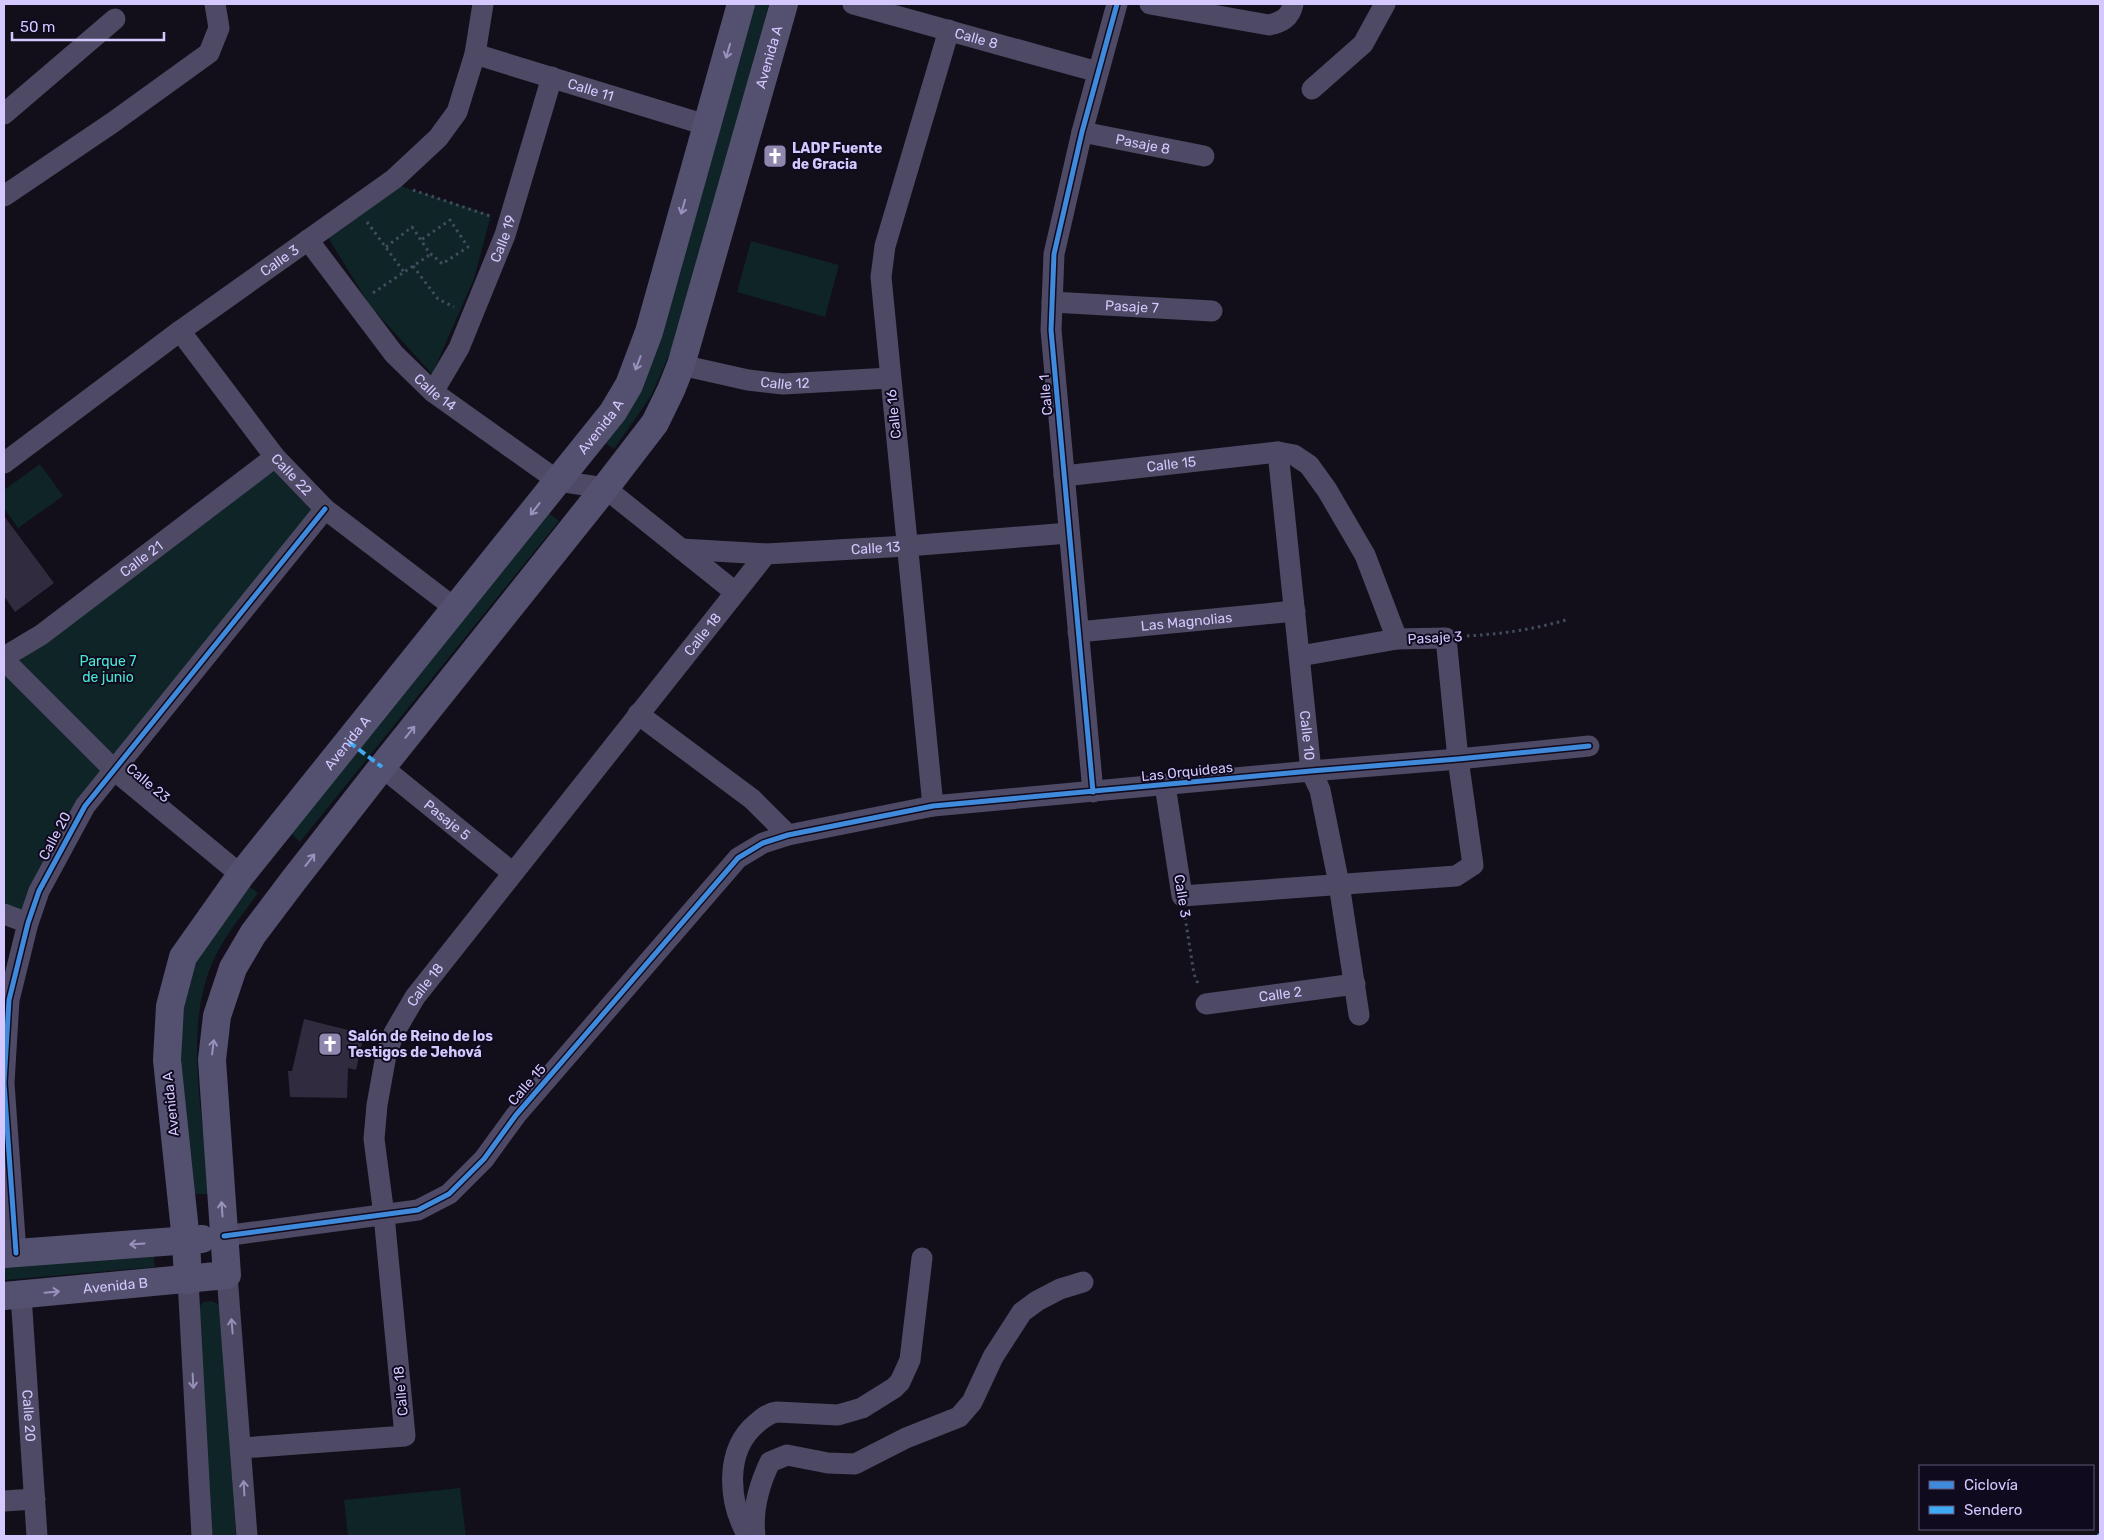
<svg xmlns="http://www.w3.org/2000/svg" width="2104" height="1540" font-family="Rubik,sans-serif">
  <rect width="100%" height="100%" fill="#120f1a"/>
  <!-- green -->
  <path fill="#0e2427" d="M747,4H769L674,344L651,396L614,449L600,440Z
    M397,185L491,215L474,279L432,374L371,307L327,236Z
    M751,241L839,265L825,317L737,292Z
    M40,464L63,496L18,528L4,508V490Z
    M272,469L314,513L113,759L15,663Z
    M544,509L559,521L300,842L286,829Z
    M4,670L104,772L74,809L57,832L23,913L4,905Z
    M243,882L258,893C243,914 226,934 215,957C182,1024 203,1122 211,1194H188L178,1010L192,958Z
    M153,1248L155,1267L4,1280V1261Z
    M212,1301L220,1305L222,1317L236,1536H211L199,1308L203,1302Z
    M460,1488L466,1536H348L344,1500Z"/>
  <!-- building -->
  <path fill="#302b3e" d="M4,516L54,583L15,612L4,596Z
    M304,1019L364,1034L356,1070L348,1068L347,1098L290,1097L288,1071H292Z"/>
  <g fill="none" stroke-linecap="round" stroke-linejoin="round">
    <!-- path -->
    <path stroke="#414d5e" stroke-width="3" stroke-dasharray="2.5 4" stroke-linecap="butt" d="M413,190L490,216
      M367,222L404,272
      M386,247L412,227C418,235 423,244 429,252C433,257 438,259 442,264L468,247L450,220L421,240
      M413,266L438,299L454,307
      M373,293L431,254
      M1467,636C1502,634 1536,629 1569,619
      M1185,917L1194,974L1199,986"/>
    <!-- minor -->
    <g stroke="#4e4964" stroke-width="21">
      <path id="s1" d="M853,4L1098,72"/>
      <path d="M1150,4L1269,25C1282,22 1290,18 1293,4"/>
      <path id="s2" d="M475,54L706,125"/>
      <path d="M1312,89L1363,44L1385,4"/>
      <path d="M4,114L115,19"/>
      <path id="s3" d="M1082,132L1204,156"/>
      <path d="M4,196L112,123L209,53L219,28L215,4"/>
      <path id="s4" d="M308,240L394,354L433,392L558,481L605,488L735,592"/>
      <path id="s5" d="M1052,302L1212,311"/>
      <path id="s6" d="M180,331L275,457L325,509L456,609"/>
      <path id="s7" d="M681,365L748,380L783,384L890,378"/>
      <path id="s8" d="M433,392L459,348L505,235L552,77"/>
      <path id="s9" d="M1278,452L1311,771L1320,790L1339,884L1359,1015"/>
      <path id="s10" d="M4,463L180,331L394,179L438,138L457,112L475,54L483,4"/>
      <path id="s11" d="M1064,476L1278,452L1294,455L1309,465L1327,490L1365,555L1397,639"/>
      <path id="s12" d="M681,549L766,554L907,546L1069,533"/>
      <path id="s13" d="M1078,632L1295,611"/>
      <path id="s14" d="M4,657L41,635L275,457"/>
      <path d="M4,660L114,770L241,875"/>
      <path d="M638,714L752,799L788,835"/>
      <path id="s15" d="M382,767L513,873"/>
      <path d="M1165,785L1182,896L1456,876L1473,865L1458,759L1446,638L1397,639L1300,656"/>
      <path d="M1093,792L1051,330L1054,254L1082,132L1117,4"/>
      <path d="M933,806L881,277L885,246L949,30"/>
      <path d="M4,914L28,923"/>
      <path id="s16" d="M1206,1004L1355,984"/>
      <path d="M224,1236L418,1210L449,1194L484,1159L516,1115L738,858L763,843L788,835L933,806L1311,771L1458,759L1589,746"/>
      <path d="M16,1253L4,1083L9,1000L28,923L39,891L85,806L325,509"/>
      <path d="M227,1275L247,1536"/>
      <path d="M188,1280L202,1536"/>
      <path id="s17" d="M21,1295L37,1536"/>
      <path id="s18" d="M242,1448L405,1436L384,1215L374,1139L377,1105L386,1055L394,1033L415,997L766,554"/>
      <path d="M4,1501L35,1499"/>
      <path d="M748,1536C728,1502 724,1450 757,1423C764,1417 769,1413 777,1412L838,1415L862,1408L894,1388L900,1382L910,1360L922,1258"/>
      <path d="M755,1536C752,1511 759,1485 770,1462L787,1455L828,1463L855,1464L906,1438L959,1417L972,1402L993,1357L1022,1312L1037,1301L1060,1289L1083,1282"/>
    </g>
    <!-- secondary -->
    <g stroke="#54506f" stroke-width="28">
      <path d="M4,1254L202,1239"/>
      <path id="s19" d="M188,1280L186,1241L167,1060L170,1006L183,957L241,875L613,412L629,385L649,332L741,4"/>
      <path id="s20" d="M4,1296L227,1275L212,1060L217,1016L233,968L253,934L293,881L382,767L605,488L655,423L671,390L681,365L784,4"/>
    </g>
    <!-- quiet -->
    <path stroke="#3fa9f5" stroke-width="4" stroke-dasharray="8 4" stroke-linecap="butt" d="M349,742L382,767
      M2098,1536L2100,1535"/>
    <!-- cycleway casing -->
    <g stroke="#100a1f" stroke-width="8">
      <path id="cycleway" d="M1093,792L1051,330L1054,254L1082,132L1117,4
        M224,1236L418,1210L449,1194L484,1159L516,1115L738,858L763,843L788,835L933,806L1311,771L1458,759L1589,746
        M16,1253L4,1083L9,1000L28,923L39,891L85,806L325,509"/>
    </g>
    <!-- cycleway -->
    <use href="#cycleway" stroke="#408adc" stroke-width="5"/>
  </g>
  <!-- one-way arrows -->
  <defs><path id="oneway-shaft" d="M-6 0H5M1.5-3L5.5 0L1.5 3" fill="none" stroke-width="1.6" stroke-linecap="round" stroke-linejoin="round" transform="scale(1.25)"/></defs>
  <g stroke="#9a92be">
    <use href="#oneway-shaft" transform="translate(728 51) rotate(106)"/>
    <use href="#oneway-shaft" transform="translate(683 207) rotate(106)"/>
    <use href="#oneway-shaft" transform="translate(638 363) rotate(111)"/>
    <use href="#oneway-shaft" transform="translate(535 509) rotate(128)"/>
    <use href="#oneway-shaft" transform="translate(410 732) rotate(-51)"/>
    <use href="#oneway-shaft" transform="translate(310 860) rotate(-52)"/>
    <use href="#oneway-shaft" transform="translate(213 1047) rotate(-83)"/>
    <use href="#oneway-shaft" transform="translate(222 1209) rotate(-94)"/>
    <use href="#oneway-shaft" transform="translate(137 1244) rotate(176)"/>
    <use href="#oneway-shaft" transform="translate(52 1292) rotate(-5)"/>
  </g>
  <g stroke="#988fb9">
    <use href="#oneway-shaft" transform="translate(232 1326) rotate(-95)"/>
    <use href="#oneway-shaft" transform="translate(193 1381) rotate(87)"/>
    <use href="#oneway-shaft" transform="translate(244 1488) rotate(-93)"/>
  </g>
  <!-- icons -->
  <defs>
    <g id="church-square" transform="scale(1.25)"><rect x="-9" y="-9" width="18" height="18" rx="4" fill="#9087af" stroke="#100a1f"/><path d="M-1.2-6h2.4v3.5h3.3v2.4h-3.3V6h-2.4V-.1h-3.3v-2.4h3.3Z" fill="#fff"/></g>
  </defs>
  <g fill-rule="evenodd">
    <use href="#church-square" x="775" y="156"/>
    <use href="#church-square" x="330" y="1044"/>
  </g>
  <g text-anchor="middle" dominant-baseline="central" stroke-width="4" stroke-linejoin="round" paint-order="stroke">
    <!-- street labels -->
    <g font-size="14" fill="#d4c8ff" stroke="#100a1f">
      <text stroke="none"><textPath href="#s1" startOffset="128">Calle 8</textPath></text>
      <text stroke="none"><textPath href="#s20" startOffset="1608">Avenida A</textPath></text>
      <text stroke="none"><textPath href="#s2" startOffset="121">Calle 11</textPath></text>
      <text stroke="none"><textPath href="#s3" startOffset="62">Pasaje 8</textPath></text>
      <text stroke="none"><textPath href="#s8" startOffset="169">Calle 19</textPath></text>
      <text stroke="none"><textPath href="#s10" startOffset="342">Calle 3</textPath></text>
      <text stroke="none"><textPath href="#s5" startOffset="80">Pasaje 7</textPath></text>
      <text stroke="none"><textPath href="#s7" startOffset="106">Calle 12</textPath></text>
      <text stroke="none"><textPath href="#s4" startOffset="199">Calle 14</textPath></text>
      <text transform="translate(1046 395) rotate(-95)">Calle 1</text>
      <text transform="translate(894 414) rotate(-96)">Calle 16</text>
      <text stroke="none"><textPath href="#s19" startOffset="1001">Avenida A</textPath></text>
      <text stroke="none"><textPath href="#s11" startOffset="108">Calle 15</textPath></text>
      <text stroke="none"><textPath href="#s6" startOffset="182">Calle 22</textPath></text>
      <text stroke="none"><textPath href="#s12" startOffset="195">Calle 13</textPath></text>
      <text stroke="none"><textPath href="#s14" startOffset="169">Calle 21</textPath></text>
      <text stroke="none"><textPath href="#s13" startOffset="109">Las Magnolias</textPath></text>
      <text stroke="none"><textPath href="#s18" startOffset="1075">Calle 18</textPath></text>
      <text transform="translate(1435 638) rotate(-3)">Pasaje 3</text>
      <text stroke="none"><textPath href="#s9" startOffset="285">Calle 10</textPath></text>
      <text stroke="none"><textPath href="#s19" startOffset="596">Avenida A</textPath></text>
      <text transform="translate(1187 772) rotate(-6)">Las Orquideas</text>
      <text transform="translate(148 783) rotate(40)">Calle 23</text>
      <text stroke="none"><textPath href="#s15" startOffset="84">Pasaje 5</textPath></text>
      <text transform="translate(55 836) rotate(-62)">Calle 20</text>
      <text transform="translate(1182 896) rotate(81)">Calle 3</text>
      <text stroke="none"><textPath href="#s18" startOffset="628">Calle 18</textPath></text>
      <text stroke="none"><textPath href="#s16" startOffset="75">Calle 2</textPath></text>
      <text transform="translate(527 1085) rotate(-49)">Calle 15</text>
      <text transform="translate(171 1104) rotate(-96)">Avenida A</text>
      <text stroke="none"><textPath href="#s20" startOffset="112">Avenida B</textPath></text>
      <text transform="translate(401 1391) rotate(-95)">Calle 18</text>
      <text stroke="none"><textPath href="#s17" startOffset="121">Calle 20</textPath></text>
    </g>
    <!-- poi labels -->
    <g font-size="14" font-weight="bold" fill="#d4c8ff" stroke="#100a1f" text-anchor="start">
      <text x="792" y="148">LADP Fuente<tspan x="792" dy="16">de Gracia</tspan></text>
      <text x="348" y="1036">Salón de Reino de los<tspan x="348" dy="16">Testigos de Jehová</tspan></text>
    </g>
    <!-- park labels -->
    <g font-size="14" fill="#49ead4" stroke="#100a1f">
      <text x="108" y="661">Parque 7<tspan x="108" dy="16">de junio</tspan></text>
    </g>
  </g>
  <!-- border -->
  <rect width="2104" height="1540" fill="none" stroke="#d4c8ff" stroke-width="10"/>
  <!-- legend -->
  <rect x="1919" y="1465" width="175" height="65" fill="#100a1f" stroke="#5e5679"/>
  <rect x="1929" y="1481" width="25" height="8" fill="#408adc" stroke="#5e5679"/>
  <text x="1964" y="1490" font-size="15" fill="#d4c8ff">Ciclovía</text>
  <rect x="1929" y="1506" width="25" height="8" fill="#3fa9f5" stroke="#5e5679"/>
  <text x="1964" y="1515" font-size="15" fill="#d4c8ff">Sendero</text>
  <!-- scale -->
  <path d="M12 32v8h152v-8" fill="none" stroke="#d4c8ff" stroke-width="2.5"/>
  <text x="20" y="32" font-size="15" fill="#d4c8ff" stroke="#100a1f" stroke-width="4" paint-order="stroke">50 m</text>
</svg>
